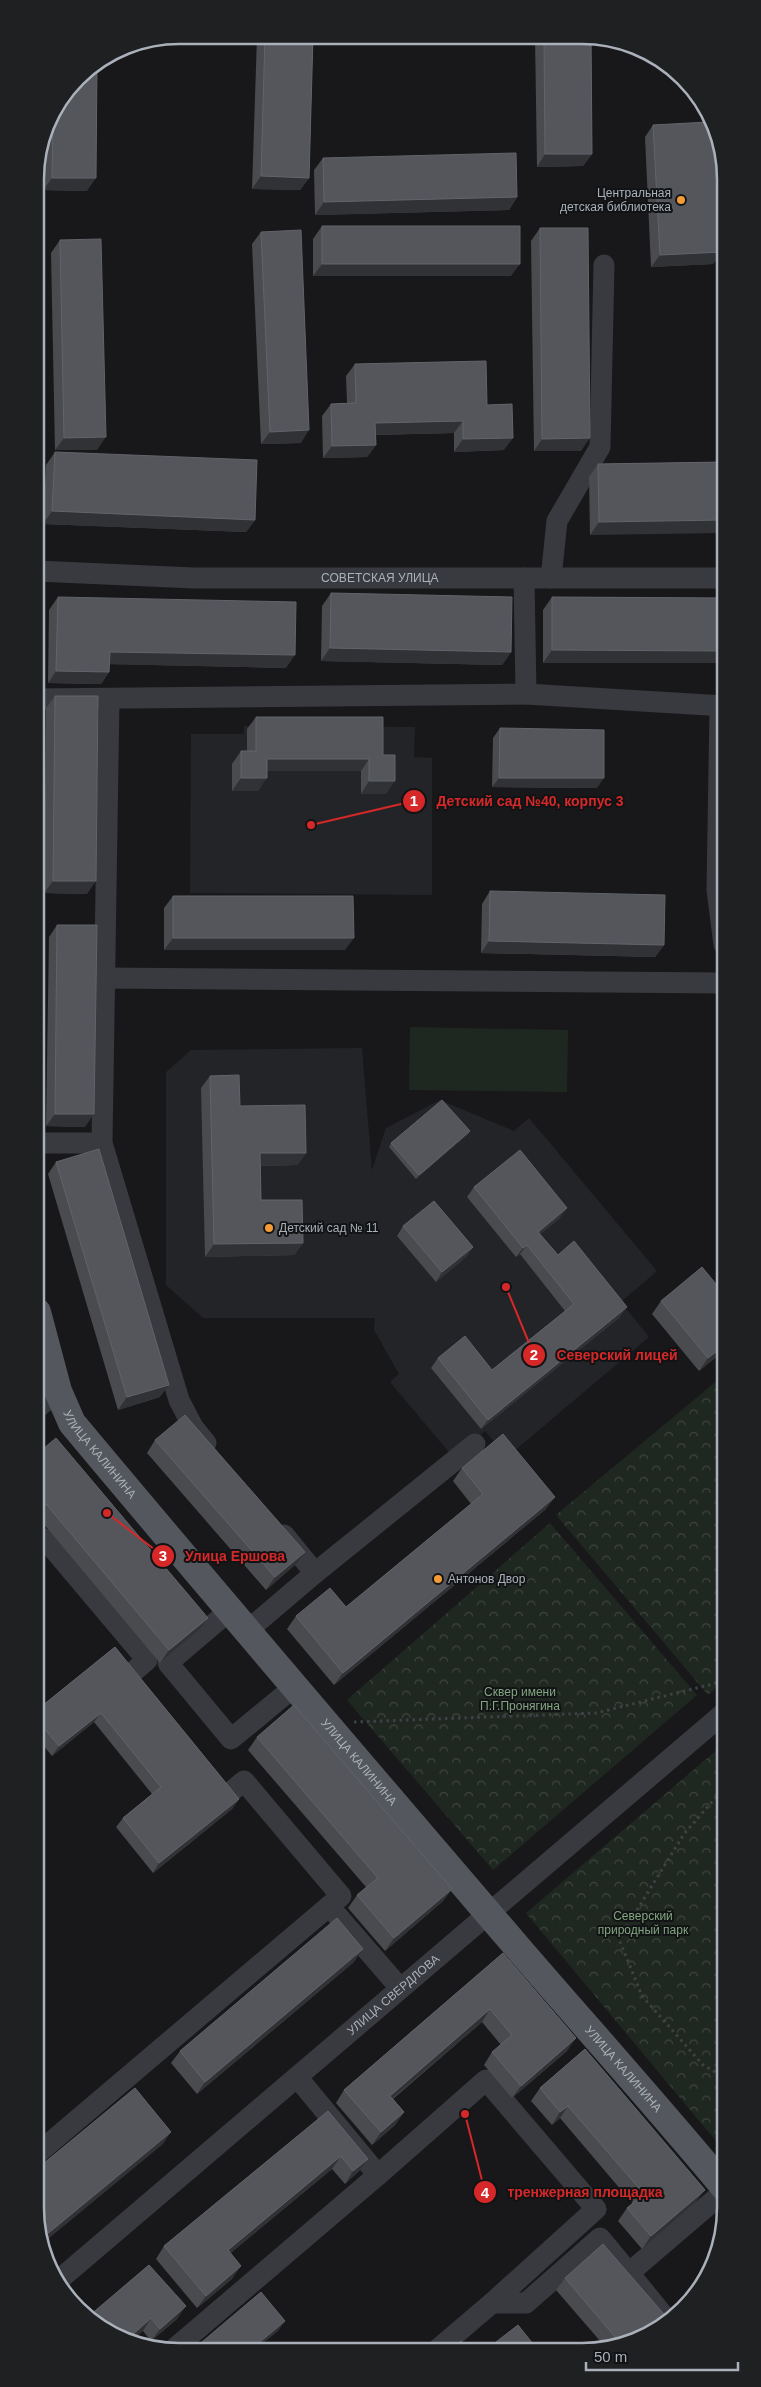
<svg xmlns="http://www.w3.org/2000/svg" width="761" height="2387" font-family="Helvetica,sans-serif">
  <defs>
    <pattern id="park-crowns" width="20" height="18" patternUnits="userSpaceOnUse" patternTransform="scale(1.25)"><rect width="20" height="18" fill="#1f2820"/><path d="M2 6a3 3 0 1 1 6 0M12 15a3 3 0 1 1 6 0" fill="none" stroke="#3d453e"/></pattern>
  </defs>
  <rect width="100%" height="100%" fill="#18181a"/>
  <!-- built -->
  <path fill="#232427" d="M244,726L415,727L414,757L432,758V895L190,893L191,734H244Z
    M362,1048L372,1170L386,1128L440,1100L514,1131L529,1118L657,1271L621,1302L649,1337L507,1457L485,1431L453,1457L390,1382L399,1374L374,1330L375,1318H203L166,1285V1072L191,1050Z"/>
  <!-- park -->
  <path fill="url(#park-crowns)" d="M725,1374V1680L708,1695L556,1515Z
    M550,1523L697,1695L493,1870L347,1700Z
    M725,1743L726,2153L526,1913Z"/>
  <!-- garden -->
  <path fill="#1f2820" d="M410,1027L568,1030L567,1092L409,1090Z"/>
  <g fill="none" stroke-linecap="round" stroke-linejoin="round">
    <!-- path -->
    <path stroke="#3e4146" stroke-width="3" stroke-dasharray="2.5 4" stroke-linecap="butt" d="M354,1722L596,1713L725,1681
      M725,1787L684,1834L619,1939L642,1996L703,2065L726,2078"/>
    <!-- minor -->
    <g stroke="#383a3f" stroke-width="21">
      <path id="s1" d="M36,571L194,578H724"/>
      <path d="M551,578L557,521L600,447L604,265"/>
      <path d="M526,694L724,706"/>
      <path d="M36,699L526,694L524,578"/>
      <path d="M720,706L717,890L724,945"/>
      <path d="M105,978L724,983"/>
      <path d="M36,1143H102L109,699"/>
      <path d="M102,1143L179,1400L193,1427L206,1443"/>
      <path d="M37,1408L58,1391"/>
      <path d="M37,1546L45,1539L147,1660L133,1672"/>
      <path d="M315,1573L475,1444"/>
      <path d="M229,1611L168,1663L231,1739L294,1687"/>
      <path d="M247,1631L315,1573L284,1535"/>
      <path d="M329,1906L400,1988"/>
      <path d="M38,2153L341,1896L244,1781L232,1791"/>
      <path d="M378,2175L486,2080L596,2209L492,2303"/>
      <path id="s2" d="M60,2279L725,1712"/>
      <path d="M668,2321L629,2273L726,2190"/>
      <path d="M174,2349L378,2175L297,2077"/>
      <path d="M438,2349L492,2303H526L600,2238L629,2273"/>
    </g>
    <!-- major -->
    <path stroke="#54585e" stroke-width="28" id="s3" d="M37,1312L58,1391L72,1423C219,1599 368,1773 518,1948C587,2028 658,2107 726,2189"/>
  </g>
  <!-- wall -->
  <path fill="#494b4f" d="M257,36H313L309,178L300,190L252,189Z
    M535,37L591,38L592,154L583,166L537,167Z
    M77,77L87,191L43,190L44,132L46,123Z
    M653,125L722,252L713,264L651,267L645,137Z
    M323,158L517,197L509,210L315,215L314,170Z
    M322,226L511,276H313V239Z
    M540,228L581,451H534L531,241Z
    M261,232L301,443L261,444L252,244Z
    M60,240L97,450H55L51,253Z
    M355,364L487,405L504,450L454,452V433L376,435V445L367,457L323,458L322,416L331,404L347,403L346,376Z
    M55,452L255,520L246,532L43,524L46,465Z
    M724,462L590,535L589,477L598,464Z
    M331,593L511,652L502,665L321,661L322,606Z
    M58,597L286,668L109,664V672L101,684L48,683L49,610Z
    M552,597L724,598L543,663V610Z
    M55,696L87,894L44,893L46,708Z
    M256,717L383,755L386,794H361V771H267L258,791H232V764L241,751H247V729Z
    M500,728L597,788L492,787L493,738Z
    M490,891L664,945L655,957L481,953L482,904Z
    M173,896L345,950H164V908Z
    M57,925L85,1127L46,1126L49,937Z
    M210,1076L240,1106L306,1153L297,1165L261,1166V1200L303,1243L294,1255L205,1257L201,1088Z
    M470,1131L467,1135L416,1179L389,1147L391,1143Z
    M56,1162L160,1397L118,1410L48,1174Z
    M474,1187L560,1218L540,1234L558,1255L620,1317L481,1429L431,1368L438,1358L492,1370L565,1311L520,1254L516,1257L467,1197Z
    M403,1226L473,1247L466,1257L436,1282L397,1236Z
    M725,1277V1350L699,1371L652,1314L661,1301L716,1284Z
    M155,1440L296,1564L266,1590L147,1453Z
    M37,1454L199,1630L160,1663L37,1516Z
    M462,1468L546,1509L334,1685L287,1629L296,1616L346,1607L471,1504L453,1481Z
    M115,1647L239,1799L232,1809L153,1873L116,1827L123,1818L152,1794L94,1722L52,1756L37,1738V1710Z
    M257,1737L452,1889L443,1901L385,1951L348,1908L357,1895L366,1887L248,1750Z
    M503,1953L567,2051L512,2098L484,2065L492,2052L501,2045L482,2022L393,2099L404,2112L395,2125L372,2145L336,2103L344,2090Z
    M354,1962L197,2094L171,2063L180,2051Z
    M585,2049L696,2202L642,2249L618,2221L627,2208L633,2204L560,2118L552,2125L531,2101L540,2088Z
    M328,2111L368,2159L359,2171L345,2184L332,2169L230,2253L232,2279L197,2308L156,2259L164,2246Z
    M565,2278L654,2333L610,2349H607L556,2290Z
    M89,2316L177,2319L151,2341L143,2331Z"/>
  <!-- shaded-wall -->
  <path fill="#313235" d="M545,154H592L583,166L537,167Z
    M261,176L309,178L300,190L252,189Z
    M52,178H96L87,191L43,190Z
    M517,197L509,210L315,215L324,202Z
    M722,252L713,264L651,267L660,255Z
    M322,264H520L511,276H313Z
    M463,421L454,433L367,435L375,423Z
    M309,430L301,443L261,444L270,432Z
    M106,437L97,450H55L64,438Z
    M513,438L504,450L454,452L463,439Z
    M590,438L581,451H534L542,439Z
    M376,445L367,457L323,458L332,446Z
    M52,511L255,520L246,532L43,524Z
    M724,520V533L590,535L599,522Z
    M330,648L511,652L502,665L321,661Z
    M552,650L724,651V663H543Z
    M110,652L295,655L286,668L101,664Z
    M56,671L109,672L101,684L48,683Z
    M267,759H369L361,771H258Z
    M241,778H267L258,791H232Z
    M499,778H604L597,788L492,787Z
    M369,781H395L386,794H361Z
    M53,881H96L87,894L44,893Z
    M173,938H354L345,950H164Z
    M489,941L664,945L655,957L481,953Z
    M55,1114H94L85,1127L46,1126Z
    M470,1131L467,1135L416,1179L419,1175Z
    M260,1153H306L297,1165L252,1166Z
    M567,1208L560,1218L532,1241L538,1232Z
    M303,1243L294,1255L205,1257L214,1244Z
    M527,1245L520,1254L516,1257L523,1248Z
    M473,1247L466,1257L436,1282L442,1272Z
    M627,1307L620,1317L481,1429L488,1420Z
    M725,1345V1350L699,1371L708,1358Z
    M169,1385L160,1397L118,1410L127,1397Z
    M555,1497L546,1509L334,1685L343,1673Z
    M46,1504L37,1516V1511Z
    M305,1552L296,1564L266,1590L275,1577Z
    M208,1618L199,1630L160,1663L169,1650Z
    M101,1713L94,1722L52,1756L59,1746Z
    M239,1799L232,1809L153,1873L159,1863Z
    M452,1889L443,1901L385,1951L394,1938Z
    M363,1949L354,1962L197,2094L205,2082Z
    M490,2009L482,2022L381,2108L390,2096Z
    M576,2038L567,2051L512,2098L521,2086Z
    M568,2106L560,2118L552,2125L560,2112Z
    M404,2112L395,2125L372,2145L381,2132Z
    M171,2132L163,2144L42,2244L40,2240Z
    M341,2156L332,2169L219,2263L228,2250Z
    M368,2159L359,2171L345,2184L353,2171Z
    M705,2190L696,2202L642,2249L651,2236Z
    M241,2266L232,2279L197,2308L206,2296Z
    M186,2306L177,2319L151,2341L160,2329Z
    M151,2318L143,2331L133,2340L129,2338Z
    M285,2321L278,2331L256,2349L254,2347Z"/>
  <!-- building -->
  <path fill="#54565b" stroke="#61646a" d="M265,36H313L309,178L261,176Z
    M544,37L591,38L592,154H545Z
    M97,63L96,178H52L53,113L77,77Z
    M708,122L716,137L722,252L660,255L653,125Z
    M516,153L517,197L324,202L323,158Z
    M322,226H520V264H322Z
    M540,228H588L590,438L542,439Z
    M301,230L309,430L270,432L261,232Z
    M101,239L106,437L64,438L60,240Z
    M486,361L487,405L512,404L513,438L463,439V421L375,423L376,445L332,446L331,404L356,403L355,364Z
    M55,452L257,460L255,520L52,511Z
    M724,462V520L599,522L598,464Z
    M331,593L512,597L511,652L330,648Z
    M58,597L296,602L295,655L110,652L109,672L56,671Z
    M552,597L724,598V651L552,650Z
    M55,696H98L96,881H53Z
    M256,717H383V755H395V781H369V759H267V778H241V751H256Z
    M500,728L604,730V778H499Z
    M490,891L665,895L664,945L489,941Z
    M173,896H353L354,938H173Z
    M57,925H97L94,1114H55Z
    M239,1075L240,1106L305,1105L306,1153H260L261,1200H302L303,1243L214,1244L210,1076Z
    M442,1100L470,1131L419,1175L391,1143Z
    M99,1149L169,1385L127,1397L56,1162Z
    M520,1150L567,1208L538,1232L558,1255L574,1241L627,1307L488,1420L438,1358L465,1336L492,1370L574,1304L527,1245L523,1248L474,1187Z
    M434,1201L473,1247L442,1272L403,1226Z
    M702,1267L716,1284L725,1277V1345L708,1358L661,1301Z
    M185,1415L305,1552L275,1577L155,1440Z
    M503,1434L555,1497L343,1673L296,1616L330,1588L346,1607L483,1494L462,1468Z
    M56,1438L208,1618L169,1650L46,1504L37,1511V1454Z
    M115,1647L239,1799L159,1863L123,1818L161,1787L101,1713L59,1746L37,1720V1710Z
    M294,1705L452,1889L394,1938L357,1895L378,1878L257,1737Z
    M337,1918L363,1949L205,2082L180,2051Z
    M503,1953L576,2038L521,2086L492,2052L512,2035L490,2009L390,2096L404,2112L381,2132L344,2090Z
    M585,2049L705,2190L651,2236L627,2208L644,2194L568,2106L560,2112L540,2088Z
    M135,2088L171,2132L40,2240L38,2236V2168Z
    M328,2111L368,2159L353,2171L341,2156L228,2250L241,2266L206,2296L164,2246Z
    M603,2244L669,2320L654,2333L622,2345L565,2278Z
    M149,2265L186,2306L160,2329L151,2318L129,2338L89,2316Z
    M261,2292L285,2321L254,2347L256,2349H198L196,2347Z
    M518,2325L537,2349H487Z
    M461,2341L468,2349H451Z"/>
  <!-- markers -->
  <g fill="#f49b35" stroke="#121315" stroke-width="2">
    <circle cx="681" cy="200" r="5"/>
    <circle cx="269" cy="1228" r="5"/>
    <circle cx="438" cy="1579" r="5"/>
  </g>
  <g text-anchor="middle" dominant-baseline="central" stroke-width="4" stroke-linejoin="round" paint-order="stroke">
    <!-- poi labels -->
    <g font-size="12" fill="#aab1ba" stroke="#121315" text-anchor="start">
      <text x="671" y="193" text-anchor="end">Центральная<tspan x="671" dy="14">детская библиотека</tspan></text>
      <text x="279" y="1228">Детский сад № 11</text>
      <text x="448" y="1579">Антонов Двор</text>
    </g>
    <!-- street labels -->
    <g font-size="12" fill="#aab1ba" stroke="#121315">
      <text stroke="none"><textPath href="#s1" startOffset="344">СОВЕТСКАЯ УЛИЦА</textPath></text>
      <text stroke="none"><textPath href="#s3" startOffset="158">УЛИЦА КАЛИНИНА</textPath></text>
      <text stroke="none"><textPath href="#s3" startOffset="561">УЛИЦА КАЛИНИНА</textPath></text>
      <text stroke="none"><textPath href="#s2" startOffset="438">УЛИЦА СВЕРДЛОВА</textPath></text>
      <text stroke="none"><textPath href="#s3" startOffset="966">УЛИЦА КАЛИНИНА</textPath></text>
    </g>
    <!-- park labels -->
    <g font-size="12" fill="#83a581" stroke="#121315">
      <text x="520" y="1692">Сквер имени<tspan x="520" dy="14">П.Г.Пронягина</tspan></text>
      <text x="643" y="1916">Северский<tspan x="643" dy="14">природный парк</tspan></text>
    </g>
  </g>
  <!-- crop -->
  <path d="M0 0H761V2387H0ZM179 44H582A135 135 0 0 1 717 179V2208A135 135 0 0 1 582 2343H179A135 135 0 0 1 44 2208V179A135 135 0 0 1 179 44Z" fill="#1e2022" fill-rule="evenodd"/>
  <path fill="none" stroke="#aab1ba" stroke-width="2.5" d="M179 44H582A135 135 0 0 1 717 179V2208A135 135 0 0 1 582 2343H179A135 135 0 0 1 44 2208V179A135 135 0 0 1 179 44Z"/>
  <!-- callouts -->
  <path fill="none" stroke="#d62828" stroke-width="2" d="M311 825L414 801M506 1287L534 1355M107 1513L163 1556M465 2114L485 2192"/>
  <g fill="#d62828" stroke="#121315" stroke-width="2">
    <circle cx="311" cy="825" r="5"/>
    <circle cx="506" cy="1287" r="5"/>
    <circle cx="107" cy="1513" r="5"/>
    <circle cx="465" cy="2114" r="5"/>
    <circle cx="414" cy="801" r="12"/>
    <circle cx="534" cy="1355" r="12"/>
    <circle cx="163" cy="1556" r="12"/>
    <circle cx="485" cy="2192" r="12"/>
  </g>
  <g font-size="15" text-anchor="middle" font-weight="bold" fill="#fff">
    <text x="414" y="806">1</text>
    <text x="534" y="1360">2</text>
    <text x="163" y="1561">3</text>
    <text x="485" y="2198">4</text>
  </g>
  <g font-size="14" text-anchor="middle" font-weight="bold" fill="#d62828" stroke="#121315" stroke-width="4" stroke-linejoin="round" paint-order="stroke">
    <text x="530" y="806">Детский сад №40, корпус 3</text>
    <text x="617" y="1360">Северский лицей</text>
    <text x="235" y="1561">Улица Ершова</text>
    <text x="585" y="2197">тренжерная площадка</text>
  </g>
  <!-- scale -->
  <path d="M586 2362v8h152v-8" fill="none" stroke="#aab1ba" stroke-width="2.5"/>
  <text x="594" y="2362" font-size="15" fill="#aab1ba" stroke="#121315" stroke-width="4" paint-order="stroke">50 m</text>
</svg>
